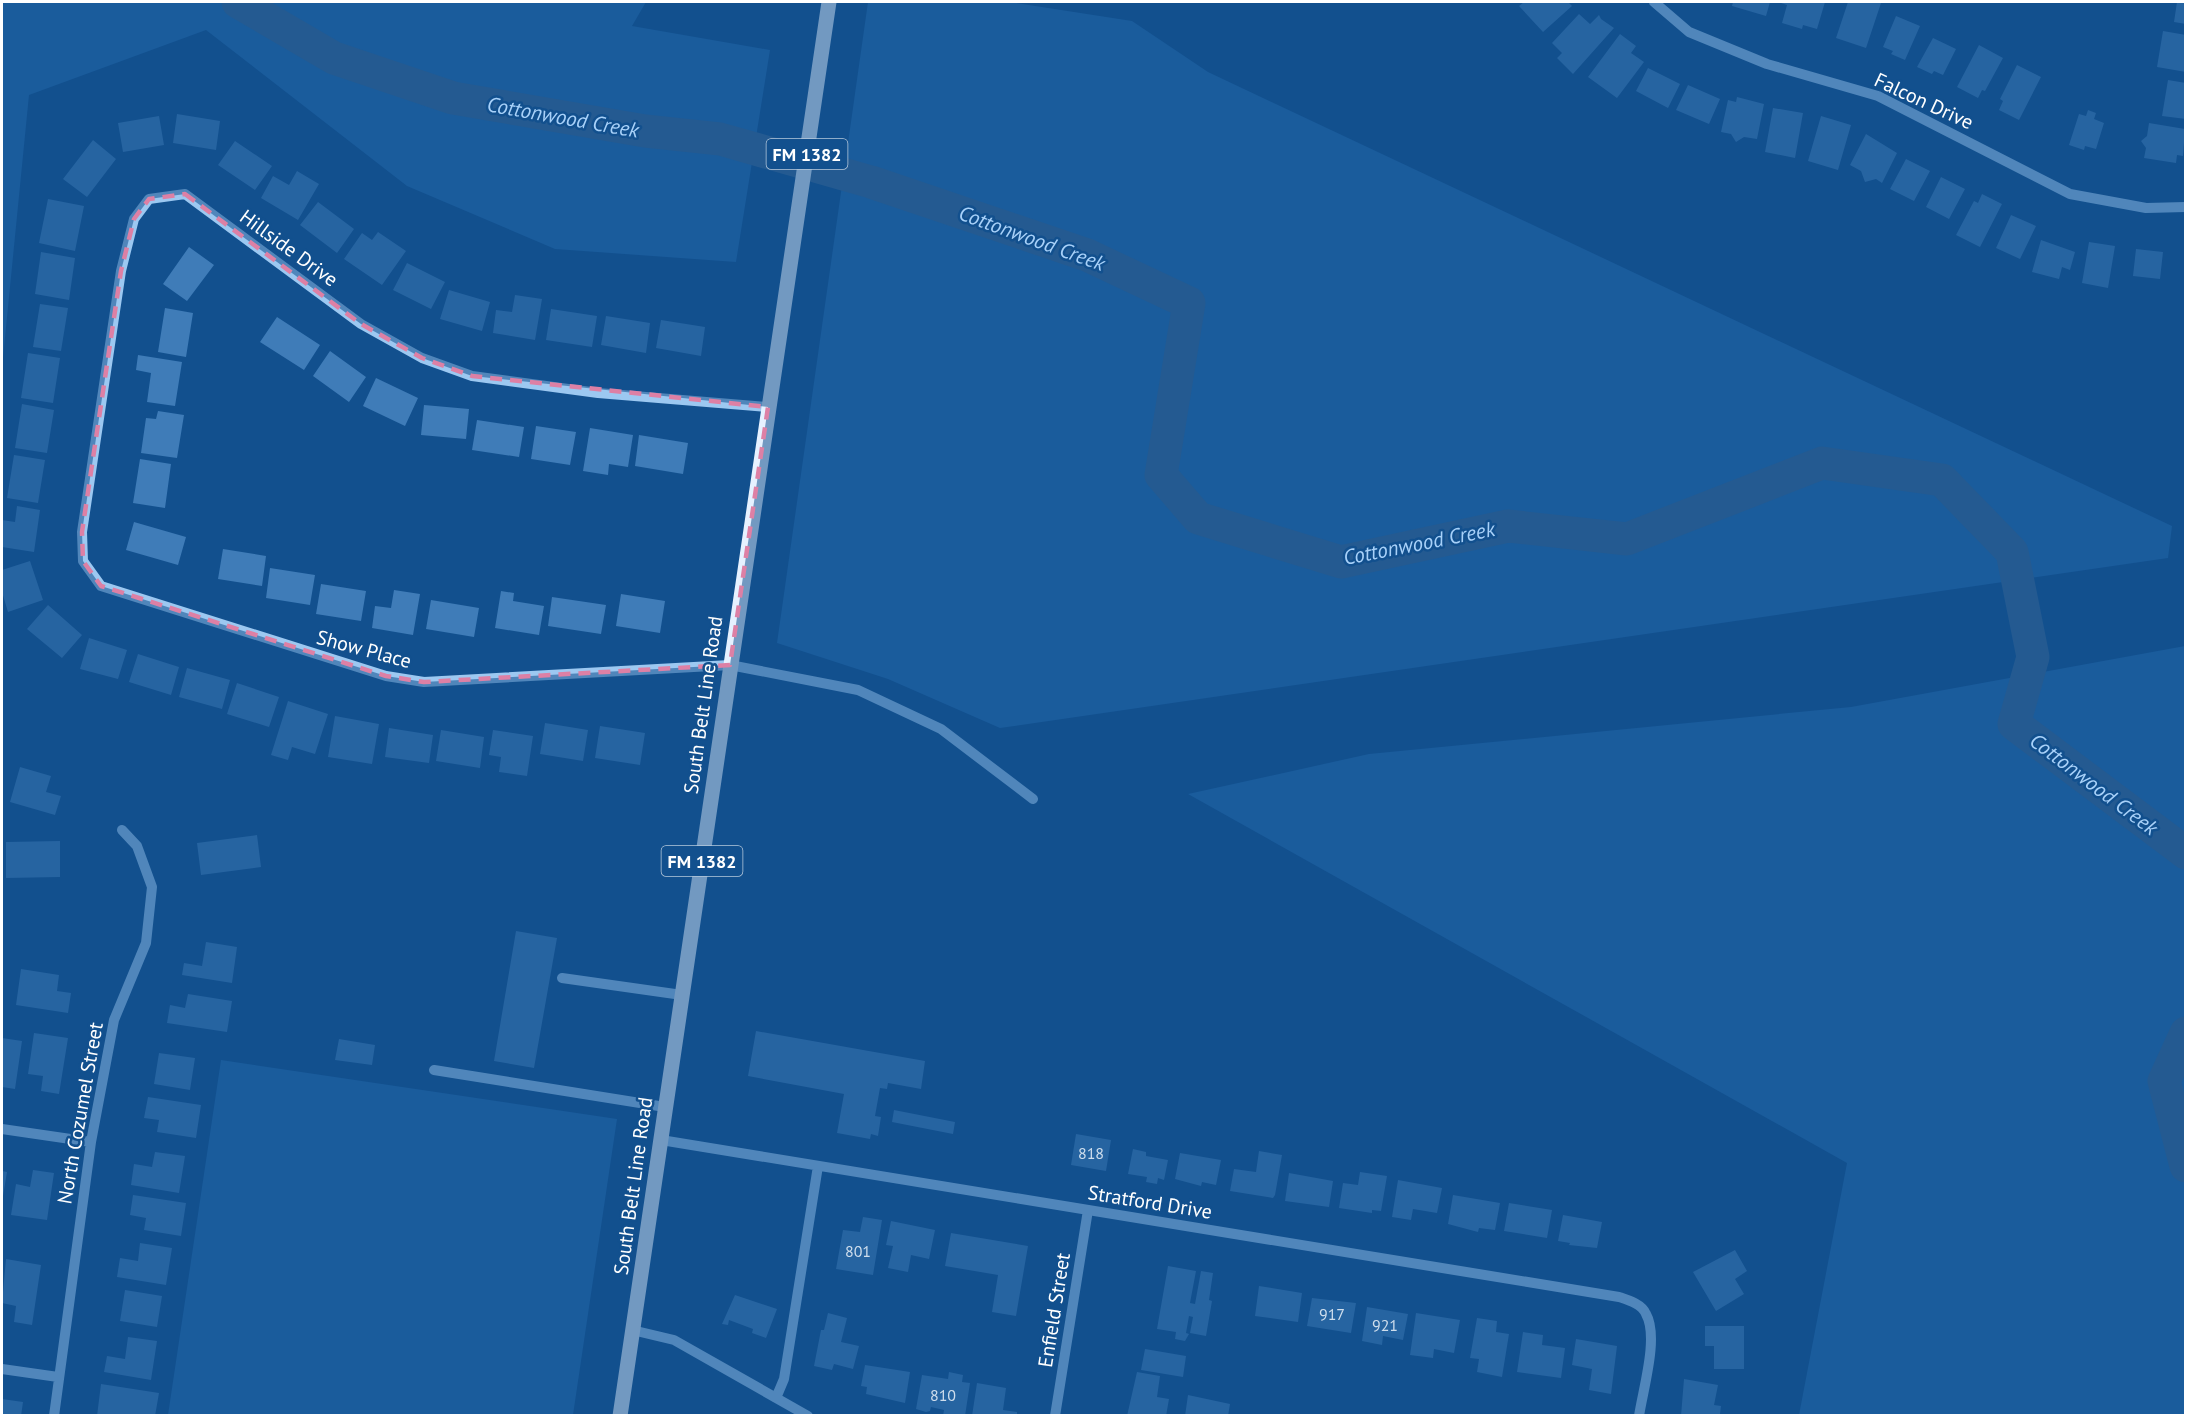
<svg xmlns="http://www.w3.org/2000/svg" width="2187" height="1417" font-family="'PT Sans',sans-serif">
  <rect width="100%" height="100%" fill="#12508e"/>
  <!-- green -->
  <path fill="#246aad" d="M2,2H646L632,26L770,50L736,262L555,249L407,186L206,30L29,95L2,368Z
    M868,2H1010L1132,21L1208,72L2172,526L2168,558L1000,728L888,679L777,643Z
    M2185,646V1415H1799L1847,1163L1188,794L1369,754L1851,707Z
    M221,1060L617,1119L573,1415H168Z"/>
  <g fill="none" stroke-linecap="round" stroke-linejoin="round">
    <!-- river -->
    <path stroke="#3a6795" stroke-width="33" d="M238,2L334,58L453,98L645,131L720,139L871,182L1087,255L1189,303L1161,475L1198,518L1341,562L1508,526L1627,539L1822,463L1942,480L2012,552L2033,657L2014,724L2186,853
      M2186,1033L2164,1081L2186,1166"/>
  </g>
  <!-- building -->
  <path fill="#3f7cb8" d="M1524,2H1568L1572,6L1543,32L1519,6Z
    M1733,2H1770L1766,16L1732,6Z
    M1778,2H1825L1817,29L1803,25L1802,29L1782,23L1787,5Z
    M1848,2L1881,3L1866,48L1836,38Z
    M2177,2H2186V24L2174,22Z
    M1579,14L1590,24L1599,15L1601,19L1614,28L1573,74L1557,58L1562,53L1552,43Z
    M1896,16L1920,26L1905,60L1891,54L1893,51L1883,47Z
    M2163,31L2186,35V72L2157,67Z
    M1620,34L1636,46L1631,53L1644,62L1617,98L1588,77Z
    M1933,38L1956,49L1943,75L1934,71L1932,74L1917,67Z
    M1979,45L2003,58L1985,91L1982,90L1978,98L1957,87Z
    M2017,65L2041,77L2019,120L1999,110L2003,101L2000,99Z
    M1648,68L1680,84L1668,108L1636,91Z
    M2168,80L2186,83V119L2162,116Z
    M1688,85L1720,99L1709,124L1676,110Z
    M1737,97L1764,104L1757,139L1744,137L1736,142L1731,134L1721,132L1728,100L1736,102Z
    M1773,108L1803,113L1795,158L1765,152Z
    M2088,110L2096,113L2094,119L2104,123L2096,149L2085,146L2084,150L2069,145L2079,114L2086,116Z
    M177,114L220,121L216,150L173,143Z
    M159,116L164,145L123,152L118,123Z
    M1821,116L1851,125L1838,170L1808,161Z
    M2149,123L2185,129L2183,156L2177,155L2176,163L2144,158L2146,148L2141,141L2147,136Z
    M1866,134L1897,153L1882,183L1876,179L1865,182L1861,171L1850,165Z
    M93,140L116,159L87,197L63,179Z
    M235,141L272,166L255,190L218,165Z
    M1906,159L1930,171L1914,201L1890,189Z
    M297,171L319,184L298,220L261,198L273,176L289,185Z
    M1941,177L1965,189L1949,219L1926,207Z
    M1982,194L2002,204L1980,247L1956,235L1974,201L1978,203Z
    M48,199L84,206L75,251L39,243Z
    M318,202L354,229L337,253L300,225Z
    M2011,215L2036,226L2020,259L1996,248Z
    M378,232L406,251L382,285L344,259L362,233L372,240Z
    M2041,240L2075,252L2070,270L2062,267L2059,279L2032,272Z
    M2089,242L2115,246L2108,288L2082,283Z
    M189,247L214,265L187,301L163,284Z
    M2136,249L2163,252L2160,279L2133,276Z
    M41,252L75,258L69,300L35,294Z
    M407,263L445,282L431,309L393,290Z
    M449,290L490,302L482,331L440,319Z
    M515,295L542,299L535,340L493,333L496,310L512,312Z
    M40,304L68,308L61,351L33,347Z
    M165,308L193,313L186,357L158,352Z
    M551,309L597,316L592,347L546,340Z
    M606,316L650,323L646,353L601,345Z
    M277,317L320,345L304,370L260,342Z
    M661,320L705,327L701,356L656,348Z
    M330,351L366,377L349,402L313,376Z
    M28,353L60,358L53,403L21,398Z
    M138,355L182,362L175,406L147,402L151,373L136,370Z
    M376,378L418,398L405,426L363,406Z
    M22,404L54,410L47,453L15,448Z
    M424,405L469,409L466,439L421,435Z
    M158,411L184,415L177,458L141,453L146,418L156,419Z
    M477,420L524,427L519,457L472,450Z
    M536,426L576,432L570,465L531,459Z
    M590,428L633,435L628,467L609,464L608,475L583,471Z
    M639,435L688,443L683,474L635,466Z
    M14,455L45,460L38,503L7,498Z
    M140,459L171,464L165,508L133,503Z
    M17,506L40,510L34,552L2,547V520L15,522Z
    M134,522L186,537L178,565L126,550Z
    M223,549L266,556L262,586L218,579Z
    M30,561L43,600L8,612L2,592V570Z
    M270,568L315,575L310,605L266,598Z
    M321,584L366,591L361,621L316,614Z
    M394,590L420,594L413,635L372,628L375,606L391,608Z
    M501,591L514,593L513,601L544,606L539,635L495,628Z
    M621,594L665,601L660,633L616,626Z
    M552,597L606,605L601,634L548,626Z
    M431,600L479,608L474,637L426,629Z
    M48,605L82,635L62,658L27,629Z
    M89,638L127,650L118,679L80,669Z
    M138,654L179,667L171,695L129,682Z
    M187,668L230,680L222,709L179,697Z
    M237,683L279,697L269,727L227,714Z
    M288,701L328,714L315,754L292,747L288,760L271,755Z
    M335,716L379,724L372,764L328,757Z
    M545,723L588,730L583,761L540,754Z
    M600,726L645,733L640,765L595,758Z
    M389,728L433,735L429,763L385,757Z
    M441,730L484,737L480,768L436,761Z
    M493,730L533,736L527,776L499,772L501,757L489,755Z
    M20,767L51,776L46,792L61,796L55,815L10,802Z
    M257,835L261,867L201,875L197,843Z
    M60,841V877L6,878V842Z
    M516,931L557,938L534,1068L494,1061Z
    M206,942L237,947L232,983L182,975L184,963L202,966Z
    M21,969L59,975L57,991L71,993L68,1013L16,1005Z
    M188,994L232,1001L227,1032L167,1023L170,1005L185,1008Z
    M756,1031L925,1061L921,1089L888,1083L887,1089L880,1088L875,1116L881,1117L878,1136L871,1134L870,1139L837,1133L844,1094L748,1076Z
    M34,1033L68,1038L59,1094L41,1091L43,1076L28,1074Z
    M2,1038L22,1041L15,1089L2,1087Z
    M339,1039L375,1045L372,1065L335,1060Z
    M159,1053L195,1058L190,1090L154,1084Z
    M148,1097L201,1105L196,1138L157,1132L159,1120L144,1118Z
    M894,1110L955,1122L953,1134L892,1122Z
    M1076,1134L1111,1140L1106,1171L1071,1165Z
    M1133,1149L1146,1152V1156L1168,1160L1164,1180L1158,1178L1157,1184L1146,1182L1147,1177L1128,1174Z
    M1259,1151L1282,1155L1275,1195L1273,1198L1230,1191L1234,1169L1256,1172Z
    M155,1152L185,1156L179,1193L131,1185L134,1164L152,1167Z
    M1180,1153L1221,1160L1216,1185L1202,1182L1201,1186L1175,1179Z
    M33,1170L54,1173L47,1220L11,1215L16,1184L30,1187Z
    M2,1171L7,1172L3,1196H2Z
    M1360,1172L1387,1176L1381,1211L1372,1210V1213L1339,1208L1343,1183L1358,1185Z
    M1289,1173L1333,1181L1329,1207L1285,1201Z
    M1398,1180L1442,1188L1437,1213L1413,1209L1411,1220L1392,1217Z
    M133,1195L186,1203L181,1236L144,1230L146,1218L130,1215Z
    M1453,1195L1500,1203L1495,1230L1479,1228L1478,1232L1448,1224Z
    M1509,1203L1552,1210L1547,1238L1504,1231Z
    M1563,1215L1602,1222L1597,1248L1569,1245L1570,1243L1558,1241Z
    M863,1217L882,1220L873,1275L836,1269L843,1230L860,1232Z
    M891,1221L935,1230L929,1259L911,1255L908,1272L888,1268L893,1246L886,1245Z
    M951,1233L1028,1246L1016,1316L992,1312L998,1275L945,1266Z
    M140,1243L172,1248L166,1285L117,1277L120,1258L138,1261Z
    M1735,1250L1747,1271L1735,1279L1744,1294L1716,1311L1693,1272Z
    M6,1259L41,1265L32,1325L14,1322L16,1306L2,1303Z
    M1168,1266L1196,1271L1190,1303L1195,1304L1201,1271L1213,1273L1209,1300L1212,1301L1206,1336L1190,1333L1193,1317L1189,1316L1186,1333L1189,1334L1185,1341L1175,1339L1176,1332L1157,1329Z
    M1259,1286L1302,1293L1298,1322L1255,1316Z
    M125,1290L162,1296L157,1327L120,1321Z
    M735,1295L777,1309L766,1338L752,1333L753,1329L729,1320L728,1325L722,1324Z
    M1312,1298L1356,1303L1351,1333L1307,1326Z
    M1367,1307L1408,1314L1403,1340L1383,1336L1382,1345L1362,1341Z
    M828,1313L847,1318L841,1342L859,1346L853,1369L834,1364L832,1370L814,1366L821,1330H824Z
    M1416,1313L1460,1320L1454,1353L1434,1349L1433,1358L1410,1355Z
    M1477,1318L1497,1321L1496,1332L1509,1334L1502,1377L1477,1372L1479,1359L1470,1358Z
    M1705,1326H1744V1369H1714V1346H1705Z
    M1523,1332L1543,1335L1542,1345L1565,1348L1561,1378L1517,1372Z
    M128,1337L157,1341L151,1380L104,1372L107,1356L125,1359Z
    M1576,1339L1617,1346L1611,1394L1589,1390L1592,1369L1572,1365Z
    M1145,1349L1186,1356L1183,1377L1141,1370Z
    M865,1365L910,1372L905,1403L866,1394L867,1387L861,1386Z
    M949,1372L963,1375L962,1382L970,1383L965,1416H943L944,1410L931,1407L930,1411L926,1412L916,1409L922,1375L948,1379Z
    M1137,1372L1160,1376L1157,1397L1169,1399L1166,1416H1127Z
    M1684,1379L1718,1385L1714,1405L1721,1406L1720,1414L1681,1416Z
    M977,1383L1006,1388L1003,1410L1017,1412V1416H972Z
    M101,1384L159,1393L155,1416H97Z
    M1188,1395L1230,1404L1228,1416H1185Z
    M2,1399L23,1402L21,1416H2Z"/>
  <g fill="none" stroke-linecap="round" stroke-linejoin="round">
    <!-- minor -->
    <path stroke="#9cc8f1" stroke-width="10" d="M1654,2L1689,32L1767,64L1878,96L2070,194L2146,208L2186,207
      M768,407L598,393L472,376L422,358L361,324L185,194L149,199L134,219L121,271L82,532L83,561L101,586L386,676L424,682L730,665L858,690L941,729L1033,799
      M562,978L682,995
      M434,1070L665,1107
      M2,1129L91,1142
      M661,1140L1619,1297C1628,1300 1642,1304 1646,1314C1659,1337 1643,1389 1639,1416
      M632,1330L674,1340L808,1416
      M2,1369L58,1377
      M776,1398L784,1379L818,1166
      M54,1416L91,1142L114,1020L146,943L152,887L137,846L122,830
      M1055,1416L1088,1210"/>
    <!-- major -->
    <path stroke="#e6f1ff" stroke-width="15" d="M620,1416L829,2"/>
  </g>
  <!-- marked area -->
  <path d="M0 0H2187V1417H0ZM185,194L361,324L422,358L472,376L768,407L730,665L424,682L386,676L101,586L83,561L82,532L121,271L134,219L149,199Z" fill="#12508e" fill-opacity=".55" fill-rule="evenodd"/>
  <path fill="none" stroke="#dd80a5" stroke-width="4.5" stroke-dasharray="12 8" stroke-linejoin="round" d="M185,194L361,324L422,358L472,376L768,407L730,665L424,682L386,676L101,586L83,561L82,532L121,271L134,219L149,199Z"/>
  <g text-anchor="middle" dominant-baseline="central" stroke-width="5" stroke-linejoin="round" paint-order="stroke">
    <!-- number labels -->
    <g font-size="16" fill="#cfdeed">
      <text x="1091" y="1153">818</text>
      <text x="858" y="1251">801</text>
      <text x="1332" y="1314">917</text>
      <text x="1385" y="1325">921</text>
      <text x="943" y="1395">810</text>
    </g>
    <!-- shield labels -->
    <g fill="#12508e" stroke="#b8cadd" stroke-width="1.5">
      <rect x="766.5" y="139" width="81" height="30" rx="4.5"/>
      <rect x="661.5" y="846" width="81" height="30" rx="4.5"/>
    </g>
    <g font-size="18" font-weight="bold" fill="#fff">
      <text x="807" y="154">FM 1382</text>
      <text x="702" y="861">FM 1382</text>
    </g>
    <!-- street labels -->
    <g font-size="20" fill="#fff" stroke="#12508e">
      <text transform="translate(1924 101) rotate(25)">Falcon Drive</text>
      <text transform="translate(289 248) rotate(36)">Hillside Drive</text>
      <text transform="translate(364 649) rotate(15)">Show Place</text>
      <text transform="translate(703 705) rotate(-82)">South Belt Line Road</text>
      <text transform="translate(80 1113) rotate(-80)">North Cozumel Street</text>
      <text transform="translate(633 1186) rotate(-82)">South Belt Line Road</text>
      <text transform="translate(1150 1202) rotate(9)">Stratford Drive</text>
      <text transform="translate(1054 1310) rotate(-81)">Enfield Street</text>
    </g>
    <!-- water labels -->
    <g font-size="21" font-style="italic" fill="#a8d1f9" stroke="#12508e">
      <text transform="translate(563 117) rotate(10)">Cottonwood Creek</text>
      <text transform="translate(1032 238) rotate(20)">Cottonwood Creek</text>
      <text transform="translate(1419 543) rotate(-11)">Cottonwood Creek</text>
      <text transform="translate(2094 784) rotate(37)">Cottonwood Creek</text>
    </g>
  </g>
  <!-- border -->
  <rect width="2187" height="1417" fill="none" stroke="#ffffff" stroke-width="6"/>
</svg>
